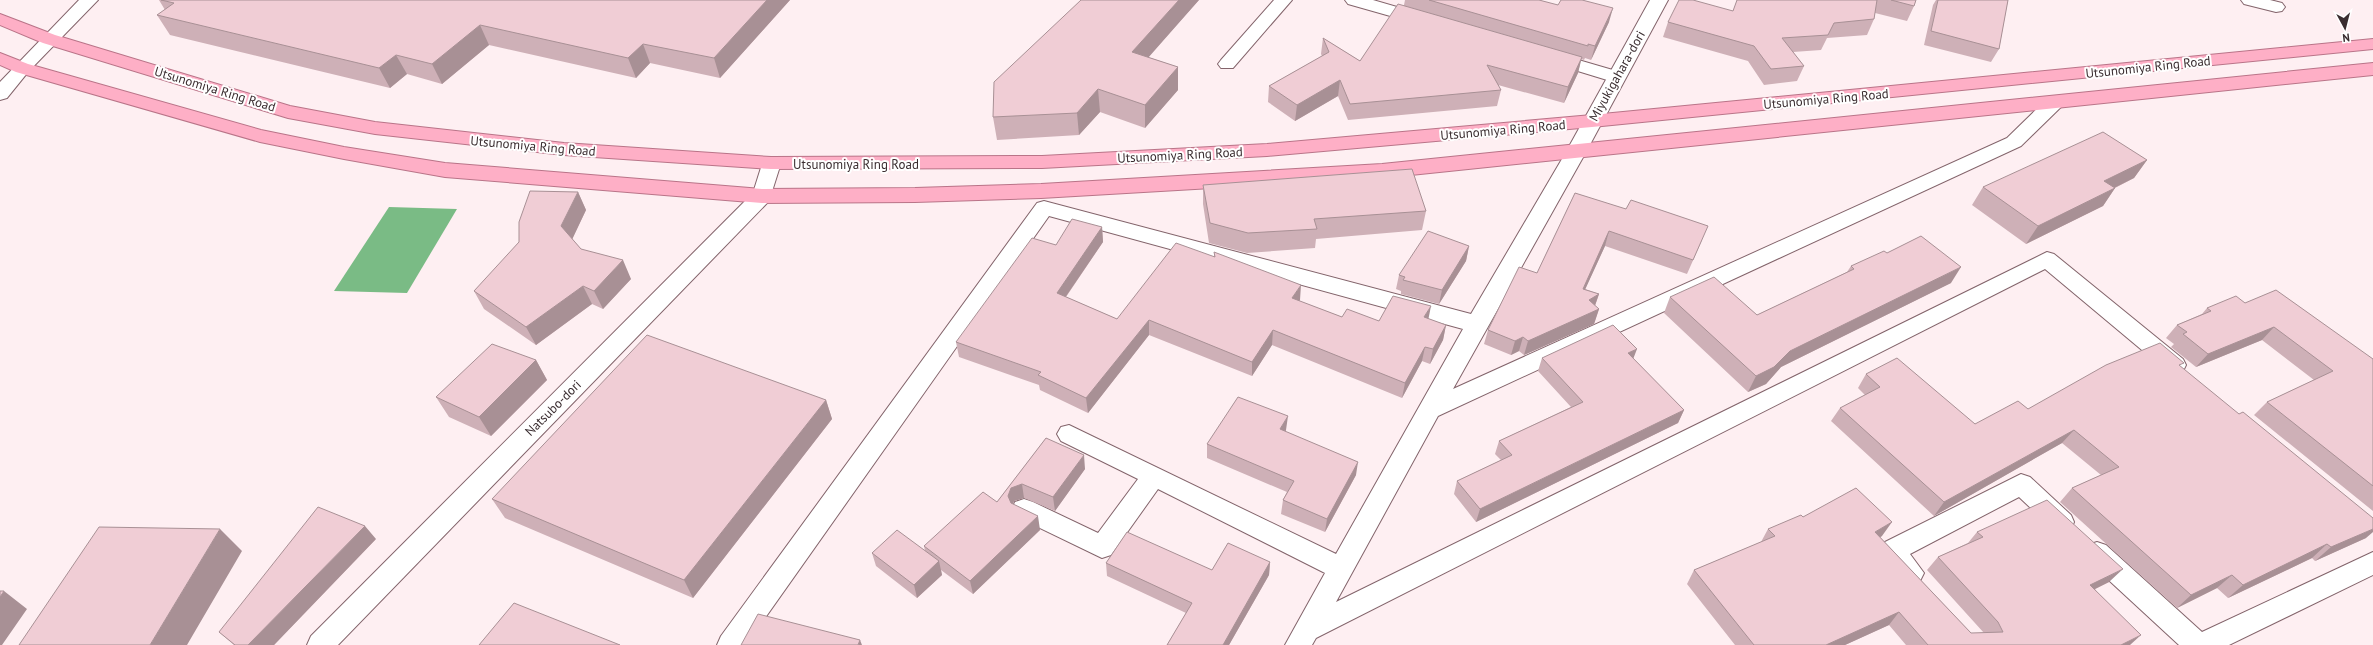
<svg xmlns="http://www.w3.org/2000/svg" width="2373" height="645" font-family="'PT Sans',sans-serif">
  <rect width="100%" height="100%" fill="#feeff2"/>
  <!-- water -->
  <path fill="#7abb85" d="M389,207L457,209L407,293L334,291Z"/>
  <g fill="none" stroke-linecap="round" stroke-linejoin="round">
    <!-- minor casing -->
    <g stroke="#83646b" stroke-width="2">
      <path id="minor" d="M79,0H98L28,72L7,98L0,100V82Z
        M1274,0H1292L1233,68H1221L1218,64L1221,60Z
        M1345,0H1373L1428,16L1431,20L1428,24L1422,25L1348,4Z
        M2241,0H2270L2282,3L2285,7L2282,11L2276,12L2244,4Z
        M1551,52L1623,73L1626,77L1623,81L1617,83L1545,61L1542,57L1545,53Z
        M2055,96L2062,98L2064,102L2062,106L2021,146L1438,416L1336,602L2047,252L2054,254L2183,359L2186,365L2183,371L2175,374L2167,371L2045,269L1316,638L1312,645H1285L1325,573L1158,489L1111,555L1102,558L1015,516L1012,509L1015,502L1024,499L1033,502L1098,533L1138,479L1061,441L1057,434L1061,427L1069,425L1336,554L1463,329L1049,216L746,645H717L721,636L1037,203L1044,201L1471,314L1569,147L1576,146L1583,147L1586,152L1453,389L2007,138L2048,98Z
        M2021,474L2030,477L2071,515L2074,522L2071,529L2062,533L2053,529L2019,497L1910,554L1924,573L1920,581C1918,582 1914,584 1911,584C1898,584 1884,561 1879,551L1883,543Z
        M2097,542L2106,545L2202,632L2373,552V575L2229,645H2179L2088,561L2084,553L2088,545Z"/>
    </g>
    <!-- tertiary casing -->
    <g stroke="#83646b" stroke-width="2">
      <path id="tertiary" d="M1650,0H1668L1586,152L1583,157L1576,158L1569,157L1566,152Z
        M771,157L778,158L781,163L769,201L338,645H307L311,636L753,193L764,158Z"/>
    </g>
    <!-- trunk casing -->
    <g stroke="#b97488" stroke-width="2">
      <path id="trunk" d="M0,14L55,35L290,106L375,122L564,143L771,157L1042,156L1267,144L1592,115L2373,39V49L1592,127L1267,156L1042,168L771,169L564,155L375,134L288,118L43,43L0,25Z
        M0,53L28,64L261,130L344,147L445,163L762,189L915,188L1041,184L1382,164L2373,63V75L1382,178L1041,198L915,202L762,203L445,177L344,159L260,142L16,72L0,65Z"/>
    </g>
    <!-- minor -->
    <use href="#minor" fill="#fff" fill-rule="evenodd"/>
    <!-- tertiary -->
    <use href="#tertiary" fill="#fff" fill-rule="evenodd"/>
    <!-- trunk -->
    <use href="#trunk" fill="#feafc6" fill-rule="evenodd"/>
  </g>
  <!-- wall -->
  <path fill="#ceb0b7" d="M159,0H790L720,78L650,63L636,78L489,45L442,84L407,74L390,88L170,35L157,15L165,10Z
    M1081,0H1199L1148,57L1178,67V90L1145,128L1100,112L1079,135L997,140L993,117Z
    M1405,0H1539L1609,22L1591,60L1585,58L1584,60L1581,59L1578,73L1564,103L1498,85L1501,90L1497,106L1348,120L1338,96L1295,121L1268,102L1269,86L1322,56L1321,54L1323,38L1360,61L1404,5Z
    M1737,0H1916L1914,6L1907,21L1875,13L1874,19L1867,35L1827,38L1821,50L1793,52L1804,66L1797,81L1764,85L1748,61L1663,37L1668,22L1733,11Z
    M1936,0H2008L1999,49L1991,62L1924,45L1933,5Z
    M2147,160L2134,178L2115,188L2103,206L2026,244L1972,205L1983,187Z
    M1203,185L1426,211L1422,230L1316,239L1315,248L1247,253L1209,243L1203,204Z
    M578,192L586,210L572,239L581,249L631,279L603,309L592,304L536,345L484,309L474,291Z
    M1575,193L1702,240L1687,274L1605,246L1585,289L1599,294L1595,306L1599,309L1594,324L1524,355L1519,351L1511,355L1484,344L1488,330L1537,273Z
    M1102,227L1103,242L1066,297L1117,319L1214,257V252L1300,300L1299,301L1342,317L1379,321L1429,319L1446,325L1443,340L1430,364L1422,361L1402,398L1272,345L1252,376L1149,335L1088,413L1040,390L1039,385L959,357L956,342L1056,245Z
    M1469,246L1466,261L1439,304L1401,294V291L1396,289L1399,275Z
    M1887,253L1951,283L1781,367L1766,384L1748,392L1664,313L1670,297L1757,315L1847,272L1851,266Z
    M2245,303L2373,359V511L2254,415L2267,402L2314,380L2262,340L2196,367L2171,347L2174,344L2166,338L2177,325L2202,314L2207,308Z
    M1542,358L1633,359L1684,410L1678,423L1476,522L1454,494L1457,481L1501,460L1495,454L1499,441L1571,407L1538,371Z
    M536,360L547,380L491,436L449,417L436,397Z
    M2181,367L2366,538L2315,561L2312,558L2228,598L2217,588L2177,608L2060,502L2072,488L2101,475L2062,443L1934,516L1831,421L1840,408L1865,395L1858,388L1866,374L1975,424L2028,409Z
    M826,400L832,419L693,598L505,518L492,499Z
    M1286,430V432L1356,475L1325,532L1281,514L1283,500L1287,492L1207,458V444Z
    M1046,438L1085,469L1055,511L1024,498L1014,501L1013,504L1040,530L973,594L941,570L942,575L917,598L876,566L872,553L925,551L924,546L997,502Z
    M1803,517L1882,536L1880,537L1971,633H1984L1927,570L1938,557L1968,543L1977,532L2109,582L2095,589L2130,645H1906L1889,625L1845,645H1735L1687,584L1694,570L1761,542L1768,529Z
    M376,539L274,645H234L219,632Z
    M1270,562L1269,575L1229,645H1167L1186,613L1107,576L1106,563L1212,570Z"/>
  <!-- shaded-wall -->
  <path fill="#a89095" d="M767,0H790L720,78L714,58Z
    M1179,0H1199L1133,75L1132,52Z
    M1613,8L1609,22L1591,60L1595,46Z
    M480,25L489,45L442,84L432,64Z
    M643,44L650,63L636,78L628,58Z
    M396,55L407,74L390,88L379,68Z
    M1582,57L1578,73L1564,103L1568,87Z
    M1178,67V90L1145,128V105Z
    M1340,80L1338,96L1295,121L1297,105Z
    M1098,89L1100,112L1079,135L1077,113Z
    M2147,160L2134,178L2092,199L2104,181Z
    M2115,188L2103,206L2026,244L2038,226Z
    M578,192L586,210L570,244L561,226Z
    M1102,227L1103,242L1058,308L1057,293Z
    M1609,231L1605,246L1579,303L1583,289Z
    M1469,246L1466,261L1439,304L1442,290Z
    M623,260L631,279L603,309L594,291Z
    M1961,267L1951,283L1781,367L1766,384L1748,392L1756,376L1790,351Z
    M1301,285L1300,300L1291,313L1292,298Z
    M583,286L592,304L536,345L526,327Z
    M1599,294L1594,308L1589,300Z
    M1431,306L1428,321L1424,317Z
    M1599,309L1594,324L1524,355L1528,341Z
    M1149,320V335L1088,413L1086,398Z
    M1446,325L1443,340L1430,364L1433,349Z
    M2274,327L2262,340L2196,367L2208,354Z
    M1273,330L1272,345L1252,376V362Z
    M1523,337L1519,351L1511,355L1515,341Z
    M1425,347L1422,361L1402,398L1405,383Z
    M1637,349L1632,362L1628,353Z
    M536,360L547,380L491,436L479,417Z
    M826,400L832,419L693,598L684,580Z
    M1684,410L1678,423L1476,522L1480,509Z
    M1288,416L1286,430L1279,443L1280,429Z
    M2074,430L2062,443L1934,516L1944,502Z
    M1084,455L1085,469L1055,511L1053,497Z
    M1358,462L1356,475L1325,532L1327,519Z
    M1022,484L1024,498L1014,501L1011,510L1008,496L1011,488Z
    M1038,516L1040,530L973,594L970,581Z
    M1892,522L1882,536L1866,546L1875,532Z
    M365,526L376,539L274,645H248Z
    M220,529L242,551L187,645H150Z
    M2373,529V532L2366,538L2315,561L2331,547Z
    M2327,544L2312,558L2228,598L2243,585Z
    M939,561L942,575L917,598L914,585Z
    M1270,562L1269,575L1229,645H1223Z
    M2123,569L2109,582L2077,598L2090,585Z
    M2232,575L2217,588L2177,608L2191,595Z
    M4,591L27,609L2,645H0V597Z
    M1899,612L1889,625L1845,645H1826Z
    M2141,635L2130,645H2121Z
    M860,640L862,645H858Z"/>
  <!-- building -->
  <path fill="#f0cdd5" stroke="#a89095" d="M161,0H767L714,58L643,44L628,58L480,25L432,64L396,55L379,68L157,15L174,3Z
    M1081,0H1179L1132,52L1178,67L1145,105L1098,89L1077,113L993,117L994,82Z
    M1429,0H1539L1558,5L1561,0H1582L1613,8L1595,46L1588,44V46Z
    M1679,0H1693L1733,11L1737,0H1877L1874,19L1834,23L1828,35L1782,38L1804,66L1771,69L1754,46L1668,22Z
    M1891,0H1916L1914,6Z
    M1938,0H2008L1999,49L1931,31Z
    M1398,4L1582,57L1568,87L1487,65L1501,90L1350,104L1340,80L1297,105L1269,86L1329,52L1323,38L1360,61Z
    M2103,132L2147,160L2104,181L2115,188L2038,226L1983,187Z
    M1412,169L1426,211L1314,219L1317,229L1248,233L1210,223L1203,185Z
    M530,191L578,192L561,226L581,249L623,260L594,291L583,286L526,327L474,291L519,242V222Z
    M1575,193L1626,209L1631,200L1708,226L1693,260L1609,231L1583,289L1599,294L1589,300L1599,309L1528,341L1523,337L1515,341L1488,330L1519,267L1537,273Z
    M1072,219L1102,227L1057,293L1117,319L1176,243L1215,257L1214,252L1301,285L1292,298L1342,317L1347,309L1379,321L1393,296L1431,306L1424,317L1446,325L1433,349L1425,347L1405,383L1273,330L1252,362L1149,320L1086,398L1038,375L1041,372L956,342L1032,238L1056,245Z
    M1428,231L1469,246L1442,290L1403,280L1405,277L1399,275Z
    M1921,236L1961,267L1790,351L1774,367L1756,376L1670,297L1714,277L1757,315L1854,269L1851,266L1884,251L1887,253Z
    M2276,290L2373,359V486L2267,402L2333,371L2274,327L2208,354L2183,334L2187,332L2177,325L2211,311L2207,308L2236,296L2245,303Z
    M1613,325L1637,349L1628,353L1684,410L1480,509L1457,481L1512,455L1499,441L1583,402L1542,358Z
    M647,335L826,400L684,580L492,499Z
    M2160,343L2184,363L2179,365L2239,414L2243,412L2373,518V529L2331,547L2327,544L2243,585L2232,575L2191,595L2072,488L2119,467L2074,430L1944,502L1840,408L1880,387L1866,374L1897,358L1975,424L2018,401L2028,409L2106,365Z
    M492,344L536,360L479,417L436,397Z
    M1238,397L1288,416L1280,429L1358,462L1327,519L1283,500L1294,481L1207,444Z
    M1046,438L1084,455L1053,497L1022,484L1011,488L1008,496L1011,503L1038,516L970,581L924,546L983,492L997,502Z
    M1856,488L1892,522L1875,532L1971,633L2003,632L1998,622L1938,557L1983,537L1977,532L2047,500L2123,569L2090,585L2141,635L2121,645H1928L1899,612L1826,645H1754L1694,570L1775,536L1768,529L1801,515L1803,517Z
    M318,507L365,526L248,645H235L219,632Z
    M99,527L220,529L150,645H19Z
    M897,530L939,561L914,585L872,553Z
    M1127,532L1212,570L1228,543L1270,562L1223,645H1167L1192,603L1106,563Z
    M0,591H4L0,597Z
    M514,603L620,645H479Z
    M758,614L860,640L858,645H741Z"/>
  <g text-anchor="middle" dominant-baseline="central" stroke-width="4" stroke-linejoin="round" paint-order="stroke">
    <!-- street labels -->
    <g font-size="13" fill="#3a2d30" stroke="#fff">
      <text transform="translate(2148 67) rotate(-6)">Utsunomiya Ring Road</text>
      <text transform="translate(1617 76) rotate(-61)">Miyukigahara-dori</text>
      <text transform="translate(215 89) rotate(17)">Utsunomiya Ring Road</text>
      <text transform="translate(1826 99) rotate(-5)">Utsunomiya Ring Road</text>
      <text transform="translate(1503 130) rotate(-5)">Utsunomiya Ring Road</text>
      <text transform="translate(533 146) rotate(5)">Utsunomiya Ring Road</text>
      <text transform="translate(1180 155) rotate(-3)">Utsunomiya Ring Road</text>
      <text x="856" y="164">Utsunomiya Ring Road</text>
      <text transform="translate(553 408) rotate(-45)">Natsubo-dori</text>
    </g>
  </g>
  <!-- north arrow -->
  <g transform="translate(2345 28) rotate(173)" stroke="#ffffff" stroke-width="3" paint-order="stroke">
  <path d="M0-3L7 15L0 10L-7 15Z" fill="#3a2d30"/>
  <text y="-6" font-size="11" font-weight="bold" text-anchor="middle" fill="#3a2d30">N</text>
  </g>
</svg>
